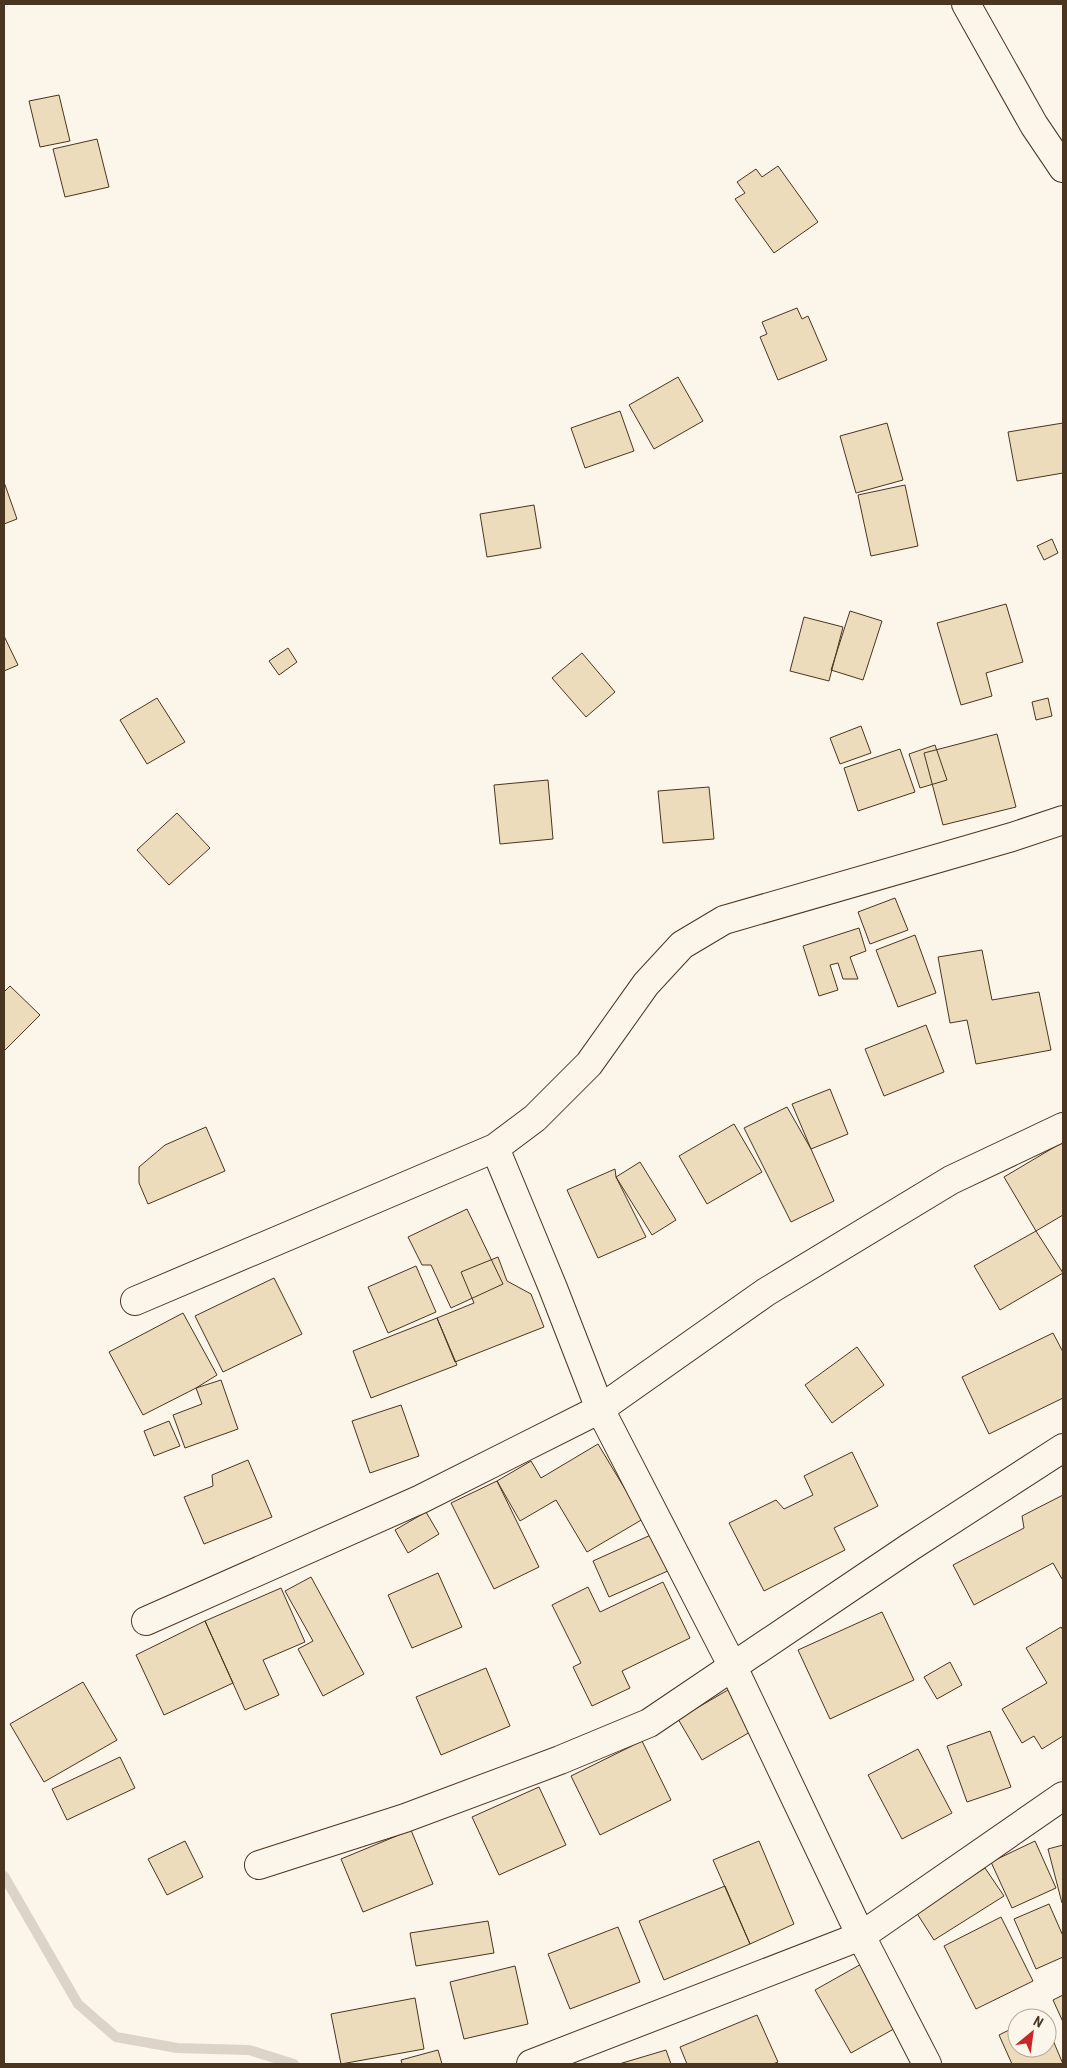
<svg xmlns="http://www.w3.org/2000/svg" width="1067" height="2068" font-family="'Roboto Condensed',sans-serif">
  <rect width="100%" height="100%" fill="#fbf6e9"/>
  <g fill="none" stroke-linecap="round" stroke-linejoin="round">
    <!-- stream -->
    <path stroke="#dcd4c6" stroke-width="10" d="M4,1876L78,2004L116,2037L177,2048L249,2050L294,2064"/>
  </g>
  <!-- building -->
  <path fill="#ecdcbc" stroke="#4a3520" d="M59,95L70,141L40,147L29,101Z
    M97,139L109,187L65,197L53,149Z
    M778,166L818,222L774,253L735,199L745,193L737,182L756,169L762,177Z
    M797,308L802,319L808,316L827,360L778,380L760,337L767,334L762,322Z
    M678,377L703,421L654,449L629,405Z
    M620,411L634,451L585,468L571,428Z
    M887,423L903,480L856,493L840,436Z
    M1063,423V473L1017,481L1008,432Z
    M4,482L17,519L4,524Z
    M905,485L918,546L871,556L858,495Z
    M534,505L541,548L487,557L480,514Z
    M1052,539L1058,553L1044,560L1037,546Z
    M1006,604L1023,662L986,673L992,696L961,705L937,623Z
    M850,611L882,621L863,680L831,670Z
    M804,617L843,627L829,681L790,671Z
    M4,636L18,665L4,671Z
    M288,648L297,662L279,675L269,661Z
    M582,653L615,692L586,717L552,678Z
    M157,698L185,742L147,764L120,720Z
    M1048,698L1052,716L1036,720L1032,702Z
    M861,726L871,753L840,764L830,738Z
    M997,734L1016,807L943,825L924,753Z
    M935,745L947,780L920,788L909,754Z
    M900,749L915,792L858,811L844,768Z
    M548,780L553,839L500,844L494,785Z
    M709,787L714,839L663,843L658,791Z
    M177,813L210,848L169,885L137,850Z
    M895,898L908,930L870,944L858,912Z
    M859,928L866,951L850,957L858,979H843L838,963L830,965L838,990L819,996L803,946Z
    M915,935L936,993L898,1007L876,950Z
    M982,950L992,1000L1039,992L1051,1050L976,1064L967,1020L950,1023L938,957Z
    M10,986L40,1015L4,1051V992Z
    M926,1025L944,1072L884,1096L865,1049Z
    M830,1089L848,1134L811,1149L792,1104Z
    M787,1107L811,1149L834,1201L791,1222L744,1128Z
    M734,1124L762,1172L707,1204L679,1156Z
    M206,1127L225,1171L148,1204L139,1183V1167L165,1145Z
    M1063,1142V1215L1036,1231L1004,1177Z
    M640,1162L676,1220L652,1235L616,1177Z
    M615,1169L616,1177L646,1237L598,1258L567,1190Z
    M467,1209L503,1284L451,1308L431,1265H422L408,1237Z
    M1036,1231L1063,1273L1000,1310L974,1266Z
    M498,1257L507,1281L531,1294L544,1327L455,1362L437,1318L474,1303L461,1272Z
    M416,1266L436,1312L388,1333L368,1287Z
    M274,1278L302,1334L223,1372L195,1316Z
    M183,1313L217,1375L196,1388L143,1415L109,1352Z
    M437,1318L457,1365L371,1398L353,1351Z
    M1053,1333L1063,1352V1398L989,1434L962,1377Z
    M857,1347L884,1385L832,1423L805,1385Z
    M221,1380L238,1429L185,1448L173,1415L202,1404L196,1388Z
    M401,1405L419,1456L370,1473L352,1421Z
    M169,1421L180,1446L154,1456L144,1431Z
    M598,1444L643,1519L587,1552L556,1500L520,1521L497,1481L531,1461L541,1478Z
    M852,1452L878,1506L834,1528L845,1550L764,1591L729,1523L776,1500L784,1509L813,1495L804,1476Z
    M248,1460L272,1517L204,1544L184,1497L213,1486L212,1475Z
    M497,1481L539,1567L494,1589L451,1503Z
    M1063,1495V1578L1062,1579L1053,1563L974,1605L953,1565L1024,1528L1022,1516Z
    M426,1512L439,1534L408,1553L395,1530Z
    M653,1534L670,1570L609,1597L593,1561Z
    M438,1573L462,1627L412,1648L388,1595Z
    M311,1577L364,1674L323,1696L298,1649L313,1641L285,1591Z
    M663,1582L690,1638L622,1671L630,1688L592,1706L573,1667L581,1663L552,1605L588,1587L600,1612Z
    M281,1588L305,1642L263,1660L279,1695L245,1710L205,1621Z
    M882,1612L914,1680L830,1719L798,1650Z
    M205,1621L233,1683L164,1715L136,1655Z
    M1061,1627L1063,1630V1736L1042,1749L1034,1736L1022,1743L1002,1709L1047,1683L1026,1648Z
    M950,1662L962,1685L937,1699L924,1677Z
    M486,1668L510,1726L441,1755L416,1697Z
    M83,1682L117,1740L44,1782L10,1724Z
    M733,1687L757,1728L702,1760L678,1719Z
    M990,1731L1011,1787L967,1802L947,1746Z
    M642,1741L671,1800L600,1835L571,1776Z
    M918,1749L952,1813L902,1839L868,1775Z
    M120,1757L135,1788L67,1820L52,1789Z
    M539,1787L566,1845L499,1875L472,1817Z
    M411,1830L433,1884L363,1912L341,1859Z
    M185,1841L203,1877L167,1895L148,1859Z
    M759,1841L794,1924L750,1944L713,1860Z
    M1035,1841L1056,1888L1012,1908L991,1862Z
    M1063,1845V1903H1062L1048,1849Z
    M985,1868L1004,1896L934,1940L916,1912Z
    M725,1886L750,1944L664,1980L639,1921Z
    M1049,1904L1063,1936V1957L1036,1969L1014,1919Z
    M1001,1917L1033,1981L976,2009L944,1946Z
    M488,1921L494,1953L416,1966L410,1933Z
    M618,1927L640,1982L570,2009L548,1954Z
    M863,1963L899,2026L851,2053L815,1990Z
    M515,1966L528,2024L464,2039L450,1982Z
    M1063,1995V2022L1053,2000Z
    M415,1998L424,2049L341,2064L331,2014Z
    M757,2015L778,2062L773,2064H687L680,2047Z
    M1017,2026V2048H1047V2026L1063,2064H1012L999,2035Z
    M438,2050L442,2064H402L401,2060Z
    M666,2050L671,2064H619Z"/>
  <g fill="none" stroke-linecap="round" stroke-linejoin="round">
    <!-- minor casing -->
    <g stroke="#4a3520" stroke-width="30">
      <path id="minor" d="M966,4L1034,125L1063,168
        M495,1148L553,1288L600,1409L733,1667L861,1936L927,2064
        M135,1301L495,1148L535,1118L589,1064L646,984L682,945L724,920L1012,837L1063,820
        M146,1621L421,1499L600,1409L766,1292L951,1180L1063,1127
        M259,1865L405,1818L560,1760L649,1723L910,1547L1063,1448
        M531,2064L861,1936L1063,1796"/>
    </g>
    <!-- minor -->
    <use href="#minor" stroke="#fbf6e9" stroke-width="28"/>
  </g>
  <!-- border -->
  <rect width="1067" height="2068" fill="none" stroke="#4a3520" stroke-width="10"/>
  <!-- north arrow -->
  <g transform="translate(1032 2033) rotate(29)"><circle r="24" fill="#fbf6e9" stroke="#b4a999"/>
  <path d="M0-4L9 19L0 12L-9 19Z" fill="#c62828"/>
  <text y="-8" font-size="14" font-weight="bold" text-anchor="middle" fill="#4a3520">N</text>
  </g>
</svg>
